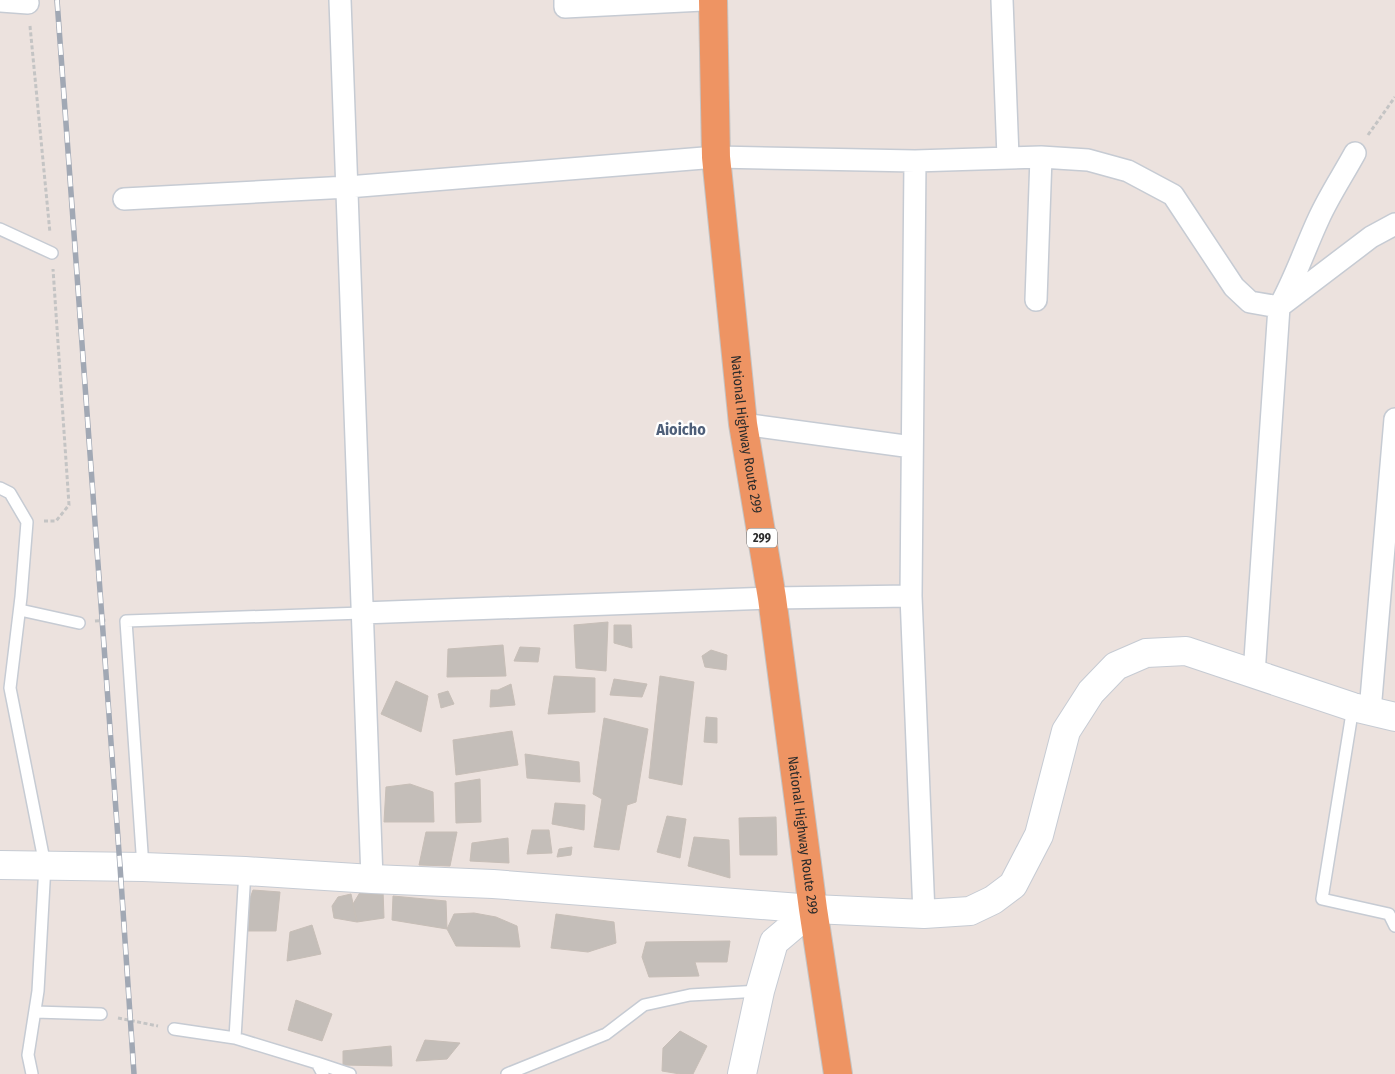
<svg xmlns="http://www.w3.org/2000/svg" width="1395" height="1074" font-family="'Fira Sans Condensed',sans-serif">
  <rect width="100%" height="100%" fill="#ece2de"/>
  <!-- building -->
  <path fill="#c4beb9" stroke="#c7beb7" d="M608,622L606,671L576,668L574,625Z
    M614,625H631L632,648L614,643Z
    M503,645L506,676L447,677L448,649Z
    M520,647L540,648L538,662L514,661Z
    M711,650L727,655L726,670L705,667L702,656Z
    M554,676L595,678V712L548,714Z
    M660,676L694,682L682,785L649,778Z
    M614,679L647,684L642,697L610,695Z
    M396,681L428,696L421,732L381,714Z
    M511,684L515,705L490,707L491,690H498Z
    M448,691L454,704L441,708L438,694Z
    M706,717L717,718V743L704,742Z
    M604,718L648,729L636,802L627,805L619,850L594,847L602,799L593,794Z
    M512,731L518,765L456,775L453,740Z
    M525,754L579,762L580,782L527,778Z
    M480,779L481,822L456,823L455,783Z
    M410,784L433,792L434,822H384L386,787Z
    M555,803L585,805L584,830L552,824Z
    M667,816L686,819L680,858L657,852Z
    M776,817L777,855H740L739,818Z
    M532,830H549L552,853L527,854Z
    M426,832H457L450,866L419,865Z
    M694,837L729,840L730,878L688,866Z
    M508,838L509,863L470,861L472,843Z
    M572,847L571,855L557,857L559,849Z
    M362,889L383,890L384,918L357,922L353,904Z
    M253,890L280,892L276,931H247L243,918Z
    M351,894L357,922L334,918L332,906L338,897Z
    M393,896L446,901L447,929L392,920Z
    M474,913L496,917L517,926L520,947L456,946L447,929L454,914Z
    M556,914L614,922L616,943L588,952L551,948Z
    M312,925L321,954L287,961L290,932Z
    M730,941L727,962H695L699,976L649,977L642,957L646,942Z
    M296,1000L332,1014L322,1041L288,1030Z
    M680,1031L707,1046L693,1074H680L662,1071L663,1048Z
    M425,1040L460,1043L447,1059L416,1061Z
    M391,1046L392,1066L343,1065V1051Z"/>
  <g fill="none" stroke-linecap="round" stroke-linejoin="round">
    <!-- service casing -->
    <g stroke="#c6cbd3" stroke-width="14">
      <path id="service" d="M0,229L52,253
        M0,488L10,493L27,522L21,597L10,688L45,865L38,991L28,1055L32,1074
        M20,610L79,623
        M1353,707L1322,899L1389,914L1395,926
        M143,867L126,621L362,613
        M245,871L235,1038L317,1063L323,1074
        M35,1012L101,1014
        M174,1029L235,1038
        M317,1063L350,1074
        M507,1074L606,1034L644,1005L690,995L760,991"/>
    </g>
    <!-- minor casing -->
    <g stroke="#c6cbd3" stroke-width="24">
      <path id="minor" d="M340,0L372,879
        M565,0V7L703,0
        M1002,0L1008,157
        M0,1L28,3
        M915,161L911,596L924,914
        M124,199L348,187L716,157L915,161L1041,157L1088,160L1128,171L1173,195L1234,287L1250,302L1279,307L1371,237L1395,224
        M1036,300L1041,157
        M743,424L912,447
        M362,613L772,598L911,596
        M1254,674L1279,307C1295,279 1305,248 1319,218C1329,196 1343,175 1355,153
        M1370,711L1395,419"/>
    </g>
    <!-- tertiary casing -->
    <g stroke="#c6cbd3" stroke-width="30">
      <path id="tertiary" d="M0,865L143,867L245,871L372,879L493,884L813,909L924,914L970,911L993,900L1013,885L1039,835L1066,731L1091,692L1116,666L1146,653L1186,651L1353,707L1395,717
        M742,1074L760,991L774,942L813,909"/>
    </g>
    <!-- trunk casing -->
    <g stroke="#c4c4c4" stroke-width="30">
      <g id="trunk">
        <path id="s1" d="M713,0L716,157L743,424L772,598L813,909L838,1074"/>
      </g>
    </g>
    <!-- path -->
    <path stroke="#c4c4c4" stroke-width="3" stroke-dasharray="4 2.5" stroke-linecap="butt" d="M30,26L50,233
      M1368,135L1395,97
      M44,521H56L69,505L53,269
      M95,621L108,620
      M118,1018L158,1026"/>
    <!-- service -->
    <use href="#service" stroke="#fff" stroke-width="11"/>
    <!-- minor -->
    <use href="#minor" stroke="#fff" stroke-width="21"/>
    <!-- tertiary -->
    <use href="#tertiary" stroke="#fff" stroke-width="28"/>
    <!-- trunk -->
    <use href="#trunk" stroke="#ee9463" stroke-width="28"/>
    <!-- rail casing -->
    <g stroke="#a1a8b4" stroke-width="5.5">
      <path id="rail" d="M57,0L120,866L134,1074"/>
    </g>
    <!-- rail -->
    <use href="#rail" stroke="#fff" stroke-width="4" stroke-dasharray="11" stroke-linecap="butt"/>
  </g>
  <g text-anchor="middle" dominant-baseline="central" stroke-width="4.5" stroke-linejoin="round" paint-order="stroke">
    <!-- shield labels -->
    <rect fill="#fff" stroke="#6b6b6b" stroke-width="1" x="747" y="528.5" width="30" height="19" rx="4"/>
    <g font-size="12" font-weight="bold" fill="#2b2b2b">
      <text x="762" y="538">299</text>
    </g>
    <!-- street labels -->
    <g font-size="14" fill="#2b2b2b" stroke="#fff">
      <text stroke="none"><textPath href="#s1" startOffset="436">National Highway Route 299</textPath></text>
      <text stroke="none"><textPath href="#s1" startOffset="841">National Highway Route 299</textPath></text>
    </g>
    <!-- quarter labels -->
    <g font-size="16" font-weight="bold" fill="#4e5f79" stroke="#fff">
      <text x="681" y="429">Aioicho</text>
    </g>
  </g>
</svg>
